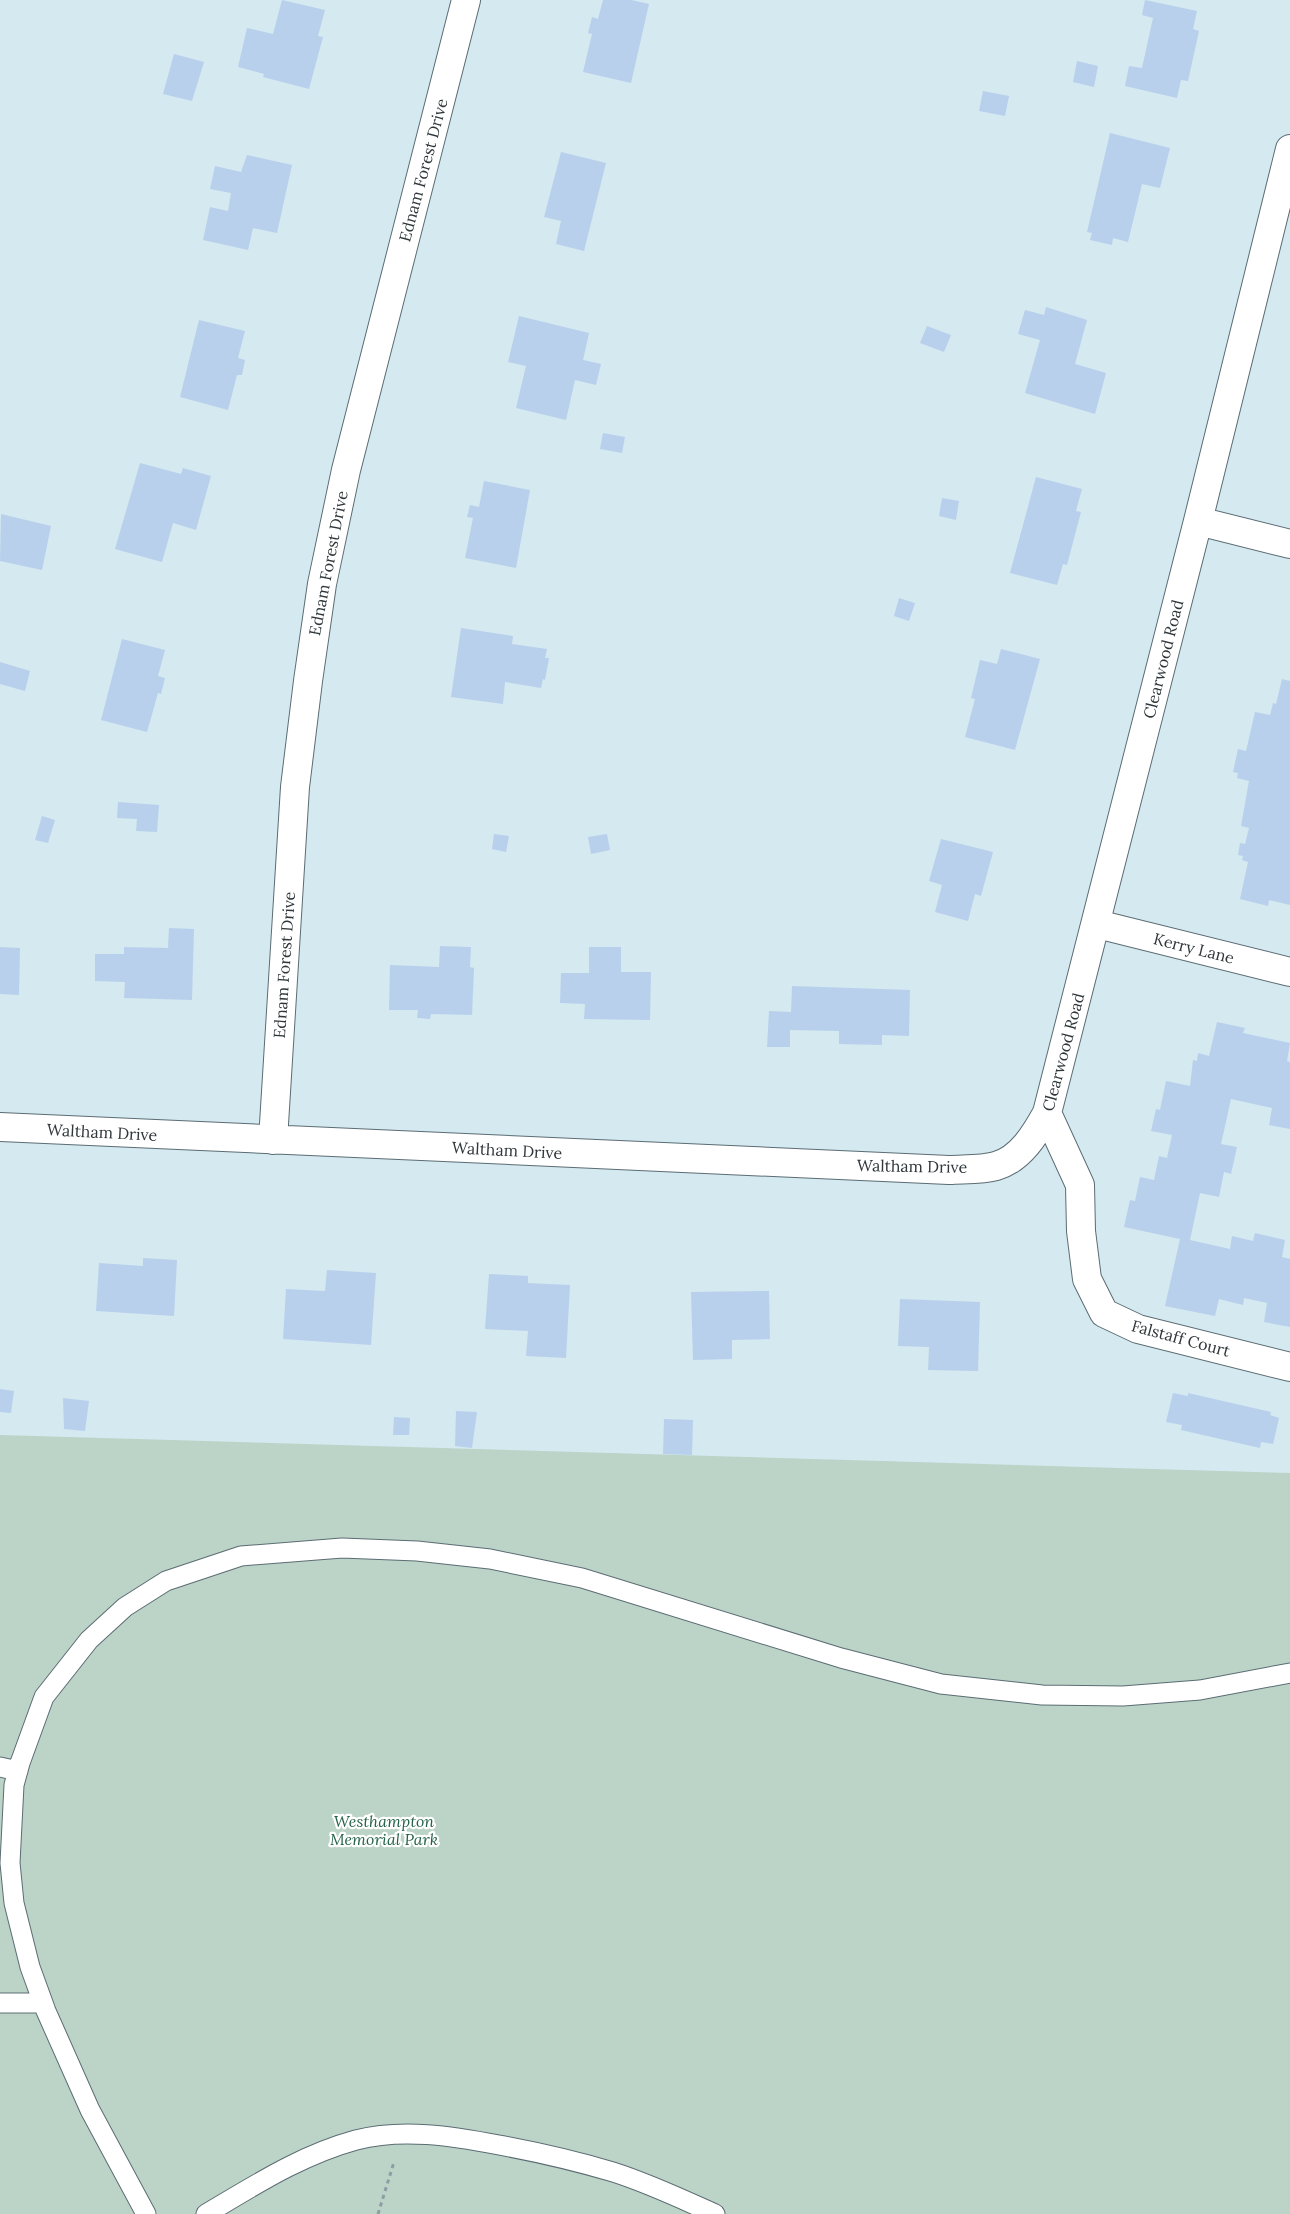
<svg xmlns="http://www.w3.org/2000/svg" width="1290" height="2214" font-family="Lora,serif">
  <rect width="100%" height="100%" fill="#d5e9f0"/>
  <!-- green -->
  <path fill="#bcd3c7" d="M0,1435L1290,1473V2214H0Z"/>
  <!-- building -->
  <path fill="#b8d0ec" d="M282,0L325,10L318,36L323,37L309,89L263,77L264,74L238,67L247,28L273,34Z
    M603,0H631L649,4L631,83L583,72L592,34L588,33L592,17L598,19Z
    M1145,0L1197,11L1193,29L1199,31L1188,81L1181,80L1177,98L1125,86L1129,66L1142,68L1153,18L1142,15Z
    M174,54L204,62L192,101L163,94Z
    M1077,61L1098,66L1094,87L1073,82Z
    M983,91L1009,96L1005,116L979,111Z
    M1110,133L1170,148L1160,188L1142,184L1128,242L1113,238L1112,245L1090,240L1092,233L1087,232Z
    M561,152L606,163L584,251L556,244L561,221L544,217Z
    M247,155L292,165L277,233L253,228L248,250L203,240L210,207L228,211L231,193L210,189L215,166L241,172Z
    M1046,307L1087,320L1075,364L1106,373L1095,414L1025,393L1040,340L1018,334L1025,310L1044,315Z
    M519,316L589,333L583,360L601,364L596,385L575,380L566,420L516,408L526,366L508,362Z
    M199,320L245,331L238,358L245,360L242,375H237L228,410L180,397Z
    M927,326L951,335L944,352L920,343Z
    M603,433L625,437L622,453L600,449Z
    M140,463L181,474L183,468L211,476L196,530L173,523L162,562L115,549Z
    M1036,477L1082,489L1076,511L1081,512L1067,565L1063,564L1057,585L1010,573Z
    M484,481L530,490L516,568L465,558L473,518L467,517L470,505L479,507Z
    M942,498L959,501L956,520L939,516Z
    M1,514L51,526L42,570L0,561Z
    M899,598L915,603L909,621L894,616Z
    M461,628L513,636L512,644L547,649L545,658H549L545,680L543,679L541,688L505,682L503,704L451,697Z
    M122,639L165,650L158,676L165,678L161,694L158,693L147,732L101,720Z
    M1001,649L1040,659L1015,750L965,737L975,699L971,698L980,660L997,664Z
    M0,662L30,671L25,691L0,684Z
    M1282,679L1290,681V905L1269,900L1268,906L1240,899L1248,862L1242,860L1243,856L1238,855L1240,843L1245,844L1249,828L1241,826L1249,781L1237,778L1238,773L1233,772L1238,749L1246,751L1255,712L1270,715L1273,703L1276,704Z
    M118,802L159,805L157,832L136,831L137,819L117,818Z
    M42,816L55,820L48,843L35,840Z
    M494,834L509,836L506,852L492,849Z
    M607,834L610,850L591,854L588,837Z
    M941,839L993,852L981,896L975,894L968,921L935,912L942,885L929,881Z
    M169,928L194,929L192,1000L124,998L125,982L95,981V954H124V947L168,948Z
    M440,946L471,947L470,967L474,968L472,1015L431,1014L430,1019L417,1018L418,1010H389L390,965L439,967Z
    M0,947L20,948L19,995L0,994Z
    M589,947H621V972H651L650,1020L584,1019L585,1004L560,1003L561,973H589Z
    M792,986L910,990L909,1036L882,1035V1045L839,1044V1031L790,1030V1047H767L769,1011L791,1012Z
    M1217,1022L1245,1028L1243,1033L1290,1043L1287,1061L1290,1062V1129L1269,1125L1272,1108L1231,1099L1221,1144L1237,1147L1231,1174L1224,1172L1219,1197L1200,1193L1190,1240L1230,1249L1232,1236L1253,1241L1255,1233L1285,1240L1282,1257L1290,1259V1327L1264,1322L1267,1303L1244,1298L1243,1305L1219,1299L1215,1316L1165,1306L1180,1239L1124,1227L1130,1200L1135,1201L1140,1177L1154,1180L1159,1156L1167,1158L1172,1135L1151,1131L1156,1109L1160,1110L1166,1081L1190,1086L1193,1060L1197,1061L1198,1053L1209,1056Z
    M143,1258L177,1260L174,1316L96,1311L99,1263L143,1266Z
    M327,1270L376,1273L371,1345L283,1339L286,1289L325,1291Z
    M489,1274L528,1276V1283L570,1285L566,1358L526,1356L528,1331L485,1329Z
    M769,1291L770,1339L732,1340V1359L693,1360L691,1292Z
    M900,1299L980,1302L978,1371L928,1370L929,1347L898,1346Z
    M0,1389L14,1391L11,1413L0,1412Z
    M1173,1393L1188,1396V1393L1271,1412L1270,1415L1279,1418L1273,1444L1261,1442L1260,1448L1181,1430L1182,1425L1166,1422Z
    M63,1398L89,1401L85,1431L64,1429Z
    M456,1411L477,1412L472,1448L455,1446Z
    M394,1417L410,1418L409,1435H393Z
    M664,1419L693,1420L692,1455L663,1454Z"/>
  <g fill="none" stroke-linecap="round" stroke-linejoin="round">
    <!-- lane casing -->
    <g stroke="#5b6c73" stroke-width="21">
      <path id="lane" d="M0,1767L18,1771
        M0,2003H43
        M146,2214L90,2110L46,2011L30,1967L14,1903L10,1863L14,1785L20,1763L44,1697L89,1640L125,1607L166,1581L241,1556L342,1548L417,1551L490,1559L582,1578L841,1658L941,1684L1042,1695L1123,1696L1200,1690L1290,1673
        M206,2214C255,2185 301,2155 356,2140C402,2128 452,2136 499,2145C537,2152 576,2161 613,2172C648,2183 682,2199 715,2214"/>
    </g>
    <!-- street casing -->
    <g stroke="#5b6c73" stroke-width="30">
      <path id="street" d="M1198,521L1290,544
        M1097,924L1290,972
        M1047,1113L1080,1185L1081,1231L1087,1279L1104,1313L1138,1329L1290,1367
        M0,1127L949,1170C964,1169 982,1170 996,1166C1021,1159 1036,1133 1047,1113L1198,521L1290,149
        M273,1140L295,787L308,681L322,584L346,470L466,0"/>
    </g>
    <!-- path -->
    <path stroke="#8e9da3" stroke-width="3" stroke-dasharray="4 4" stroke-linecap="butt" d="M378,2214L394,2162"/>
    <!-- lane -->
    <use href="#lane" stroke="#fff" stroke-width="19"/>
    <!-- street -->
    <use href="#street" stroke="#fff" stroke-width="28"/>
  </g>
  <g text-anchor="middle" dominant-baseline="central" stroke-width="4.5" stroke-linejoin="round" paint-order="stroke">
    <!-- street labels -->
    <g font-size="16" fill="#2f373a" stroke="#fff">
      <text transform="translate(423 170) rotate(-75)">Ednam Forest Drive</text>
      <text transform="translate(328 563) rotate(-79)">Ednam Forest Drive</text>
      <text transform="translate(1163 659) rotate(-76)">Clearwood Road</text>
      <text transform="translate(1194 948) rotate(14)">Kerry Lane</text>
      <text transform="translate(284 965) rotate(-86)">Ednam Forest Drive</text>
      <text transform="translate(1063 1052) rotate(-75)">Clearwood Road</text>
      <text transform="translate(102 1132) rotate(3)">Waltham Drive</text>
      <text transform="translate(507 1150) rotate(3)">Waltham Drive</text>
      <text transform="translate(912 1166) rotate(1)">Waltham Drive</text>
      <text transform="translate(1181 1338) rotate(15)">Falstaff Court</text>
    </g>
    <!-- park labels -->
    <g font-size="16" font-style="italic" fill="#256349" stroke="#fff">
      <text x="384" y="1821">Westhampton<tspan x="384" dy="18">Memorial Park</tspan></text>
    </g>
  </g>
</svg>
